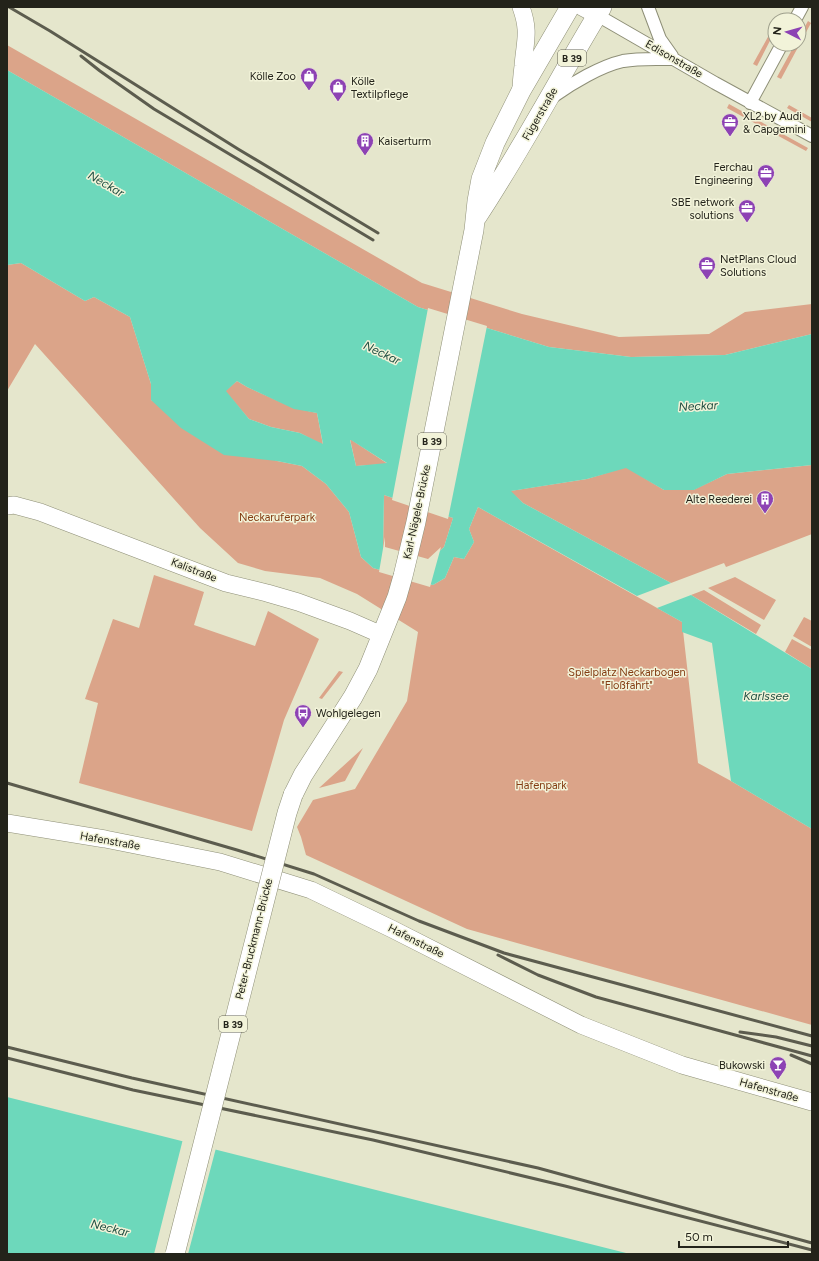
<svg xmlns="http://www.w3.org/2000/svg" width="819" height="1261" font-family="Figtree,sans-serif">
  <rect width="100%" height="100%" fill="#e5e6cc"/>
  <!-- green -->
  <path fill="#dba489" d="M808,21L811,23L781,79L777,77L795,44H799V37Z
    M775,24V31L757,66L753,64Z
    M7,45L422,283L522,314L619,337L709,334L745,312L812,304V334L725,355L631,357L549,347L418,307L7,70Z
    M729,104L808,148L806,151L727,108Z
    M789,105L812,118V122L787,108Z
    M21,263L85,301L94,297L130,317L151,384V400L277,461L302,466L326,484L349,512L361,557L373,568L433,585L445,578L454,557L464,559L474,542L469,529L478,507L682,622L698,763L731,781L812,829V1025L467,929L306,855L301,837L297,827L313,800L355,789L407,701L418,632L357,594L320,578L265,571L238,563L200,528L35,344L7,391V265Z
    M237,381L247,387L294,408L317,413L323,445L300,433L271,427L249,419L225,391Z
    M350,439L388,464L356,466Z
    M812,465V534L726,567L724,563L671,583L523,503L510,491L587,479L626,467L664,490H693L727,474Z
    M384,495L453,518L444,547L429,561L383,549Z
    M154,575L204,592L194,625L255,646L268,611L319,639L284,720L252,831L79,783L98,703L85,699L113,619L139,628Z
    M735,577L776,600L764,620L708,588Z
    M704,590L761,625L756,634L691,595Z
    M804,617L812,621V647L793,636Z
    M792,639L812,650V669L785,652Z
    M339,671L343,672L322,699L319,698Z
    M363,748L345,781L319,788Z"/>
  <!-- water -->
  <path fill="#6dd8bb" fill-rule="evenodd" d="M7,70L418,307L549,347L631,357L725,355L812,334V465L727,474L694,490H664L626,468L587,479L511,491L523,503L671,583L637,596L478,507L469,529L474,542L464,559L454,557L445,578L433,585L373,568L361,557L349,512L326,484L302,466L277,461L224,455L181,428L151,400V384L130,317L94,297L85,301L21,263L7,265ZM237,381L247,387L294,409L317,413L323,444L300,433L271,427L249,419L226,391ZM350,440H351L387,463L356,466ZM384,495L453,518L444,547L429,561L383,548Z
    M691,595L812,669V829L731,781L712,643L682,632V622L657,608Z
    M7,1097L630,1254H7Z"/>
  <!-- pier -->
  <path fill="#e5e6cc" d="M428,308L487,326L448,519L392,500Z
    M385,537V547L428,559L441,547L430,587L379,572Z
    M183,1139L216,1148L188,1254H154Z"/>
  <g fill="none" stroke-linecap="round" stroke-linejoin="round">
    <!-- street casing -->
    <g stroke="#8e8f77" stroke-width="14">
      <path id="street" d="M648,7L660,39L672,56
        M597,15L715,83L812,136
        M795,20L802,7
        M554,96C572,83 601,66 623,61C639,58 656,59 672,59
        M750,103L782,44"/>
    </g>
    <!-- secondary casing -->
    <g stroke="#8e8f77" stroke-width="18">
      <path id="secondary" d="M582,7L597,15
        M521,91C521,83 522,74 523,66C525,41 530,32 521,7
        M7,506L14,505L40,512L226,583L267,593L298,602L350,621L382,635
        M7,823L105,839L220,862L311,890L392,929L581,1025L682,1065L812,1102"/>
    </g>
    <!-- primary casing -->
    <g stroke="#8e8f77" stroke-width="20">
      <path id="primary" d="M477,217C522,149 560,76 602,7
        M293,795L303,775L353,697L368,669L397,597L403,576L416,522L474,230L477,201L481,179L495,143L521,91L570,7"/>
    </g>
    <!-- street -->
    <use href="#street" stroke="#fff" stroke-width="12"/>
    <!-- secondary -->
    <use href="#secondary" stroke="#fff" stroke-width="17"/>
    <!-- primary -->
    <use href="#primary" stroke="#fff" stroke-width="19"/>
    <!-- rail -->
    <path stroke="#5c5c4e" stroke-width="3" d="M9,7L50,31L238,149L378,233
      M81,56L100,71L154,109L373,240
      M7,783L237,850L314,874L419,921L504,953L812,1036
      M498,955L538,975L596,997L812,1056
      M740,1032L776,1037L812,1046
      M7,1047L132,1078L538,1168L812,1243
      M791,1055L812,1064
      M7,1058L133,1090L373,1140L565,1186L812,1250"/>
    <!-- primary-bridge casing -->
    <g stroke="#8e8f77" stroke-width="20" stroke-linecap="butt">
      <path id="primary-bridge" d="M175,1254L287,813L293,795"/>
    </g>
    <!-- primary-bridge -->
    <use href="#primary-bridge" stroke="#fff" stroke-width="19"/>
  </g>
  <!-- icons -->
  <defs>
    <g id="shop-pin" transform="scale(0.9)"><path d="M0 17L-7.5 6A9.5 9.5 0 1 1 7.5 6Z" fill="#8d42b4" stroke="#f2f3d9"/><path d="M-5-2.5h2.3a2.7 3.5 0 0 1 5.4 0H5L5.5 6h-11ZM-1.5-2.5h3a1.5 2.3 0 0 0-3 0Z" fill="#fff"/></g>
    <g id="office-pin" transform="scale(0.9)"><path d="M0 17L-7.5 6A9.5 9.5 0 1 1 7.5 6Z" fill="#8d42b4" stroke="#f2f3d9"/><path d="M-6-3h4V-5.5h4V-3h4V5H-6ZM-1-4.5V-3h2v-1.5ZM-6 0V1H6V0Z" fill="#fff"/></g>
    <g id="building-pin" transform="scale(0.9)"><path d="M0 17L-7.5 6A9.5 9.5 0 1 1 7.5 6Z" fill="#8d42b4" stroke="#f2f3d9"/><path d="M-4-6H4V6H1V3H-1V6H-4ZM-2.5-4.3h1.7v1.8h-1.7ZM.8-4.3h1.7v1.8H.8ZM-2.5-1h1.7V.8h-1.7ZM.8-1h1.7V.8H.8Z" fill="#fff"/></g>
    <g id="bus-pin" transform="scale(0.9)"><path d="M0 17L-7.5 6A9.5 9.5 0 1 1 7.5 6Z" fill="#8d42b4" stroke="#f2f3d9"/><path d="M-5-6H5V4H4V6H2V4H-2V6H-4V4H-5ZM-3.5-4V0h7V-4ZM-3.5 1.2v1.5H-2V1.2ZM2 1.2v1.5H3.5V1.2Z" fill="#fff"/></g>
    <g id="bar-pin" transform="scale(0.9)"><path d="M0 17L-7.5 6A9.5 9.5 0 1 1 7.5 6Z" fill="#8d42b4" stroke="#f2f3d9"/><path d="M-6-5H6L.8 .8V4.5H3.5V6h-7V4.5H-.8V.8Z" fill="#fff"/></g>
  </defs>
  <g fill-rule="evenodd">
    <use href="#shop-pin" x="309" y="76"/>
    <use href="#shop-pin" x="338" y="87"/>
    <use href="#office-pin" x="730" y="122"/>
    <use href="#building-pin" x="365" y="141"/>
    <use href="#office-pin" x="766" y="173"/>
    <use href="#office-pin" x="747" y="208"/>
    <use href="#office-pin" x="707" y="265"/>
    <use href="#building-pin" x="765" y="499"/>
    <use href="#bus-pin" x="303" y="713"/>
    <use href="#bar-pin" x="778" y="1065"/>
  </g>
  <g text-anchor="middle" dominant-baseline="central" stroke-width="3" stroke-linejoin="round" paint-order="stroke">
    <!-- shield labels -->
    <g fill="#f2f3d9" stroke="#616153" stroke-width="1">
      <rect x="558" y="50" width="28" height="16" rx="3"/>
      <rect x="418" y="433" width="28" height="16" rx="3"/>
      <rect x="219" y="1016" width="28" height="16" rx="3"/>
    </g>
    <g font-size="10" font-weight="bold" fill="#23231a">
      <text x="572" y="58">B 39</text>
      <text x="432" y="441">B 39</text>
      <text x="233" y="1024">B 39</text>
    </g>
    <!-- street labels -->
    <g font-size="11" fill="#23231a" stroke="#f2f3d9">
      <text transform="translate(674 59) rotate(30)">Edisonstraße</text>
      <text transform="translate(540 114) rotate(-60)">Fügerstraße</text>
      <text transform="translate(417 512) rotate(-78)">Karl-Nägele-Brücke</text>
      <text transform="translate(194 570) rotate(21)">Kalistraße</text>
      <text transform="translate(110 841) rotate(10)">Hafenstraße</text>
      <text transform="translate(254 939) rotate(-76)">Peter-Bruckmann-Brücke</text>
      <text transform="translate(416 941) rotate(27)">Hafenstraße</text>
      <text transform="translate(769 1090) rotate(16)">Hafenstraße</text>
    </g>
    <!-- poi labels -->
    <g font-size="11" fill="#23231a" stroke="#f2f3d9" text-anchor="end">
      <text x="296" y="76">Kölle Zoo</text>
      <text x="351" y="81" text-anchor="start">Kölle<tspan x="351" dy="13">Textilpflege</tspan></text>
      <text x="743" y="116" text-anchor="start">XL2 by Audi<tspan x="743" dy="13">&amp; Capgemini</tspan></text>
      <text x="378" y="141" text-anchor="start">Kaiserturm</text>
      <text x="753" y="167">Ferchau<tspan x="753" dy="13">Engineering</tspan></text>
      <text x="734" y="202">SBE network<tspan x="734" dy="13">solutions</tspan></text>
      <text x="720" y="259" text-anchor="start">NetPlans Cloud<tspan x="720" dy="13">Solutions</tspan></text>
      <text x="752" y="499">Alte Reederei</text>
      <text x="316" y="713" text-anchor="start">Wohlgelegen</text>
      <text x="765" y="1065">Bukowski</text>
    </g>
    <!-- park labels -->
    <g font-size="11" fill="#833c12" stroke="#f2f3d9">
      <text x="277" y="517">Neckaruferpark</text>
      <text x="627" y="672">Spielplatz Neckarbogen<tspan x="627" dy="13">"Floßfahrt"</tspan></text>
      <text x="541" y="785">Hafenpark</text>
    </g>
    <!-- water labels -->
    <g font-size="12" font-style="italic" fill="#1f4e41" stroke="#f2f3d9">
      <text transform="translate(106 184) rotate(30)">Neckar</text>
      <text transform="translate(382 353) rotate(25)">Neckar</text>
      <text transform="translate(698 406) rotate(-3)">Neckar</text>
      <text x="766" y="696">Karlssee</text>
      <text transform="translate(110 1228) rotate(14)">Neckar</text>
    </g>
  </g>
  <!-- border -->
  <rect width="819" height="1261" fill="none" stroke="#23231a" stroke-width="16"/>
  <!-- north arrow -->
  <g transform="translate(787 32) rotate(276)"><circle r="19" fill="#f2f3d9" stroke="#9fa08d"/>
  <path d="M0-3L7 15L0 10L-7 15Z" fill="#8d42b4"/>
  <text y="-6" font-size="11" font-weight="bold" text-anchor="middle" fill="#23231a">N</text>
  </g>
  <!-- scale -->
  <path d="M679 1241v6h109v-6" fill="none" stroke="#23231a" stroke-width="2"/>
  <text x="685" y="1241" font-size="12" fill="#23231a" stroke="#f2f3d9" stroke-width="3" paint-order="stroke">50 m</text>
</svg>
